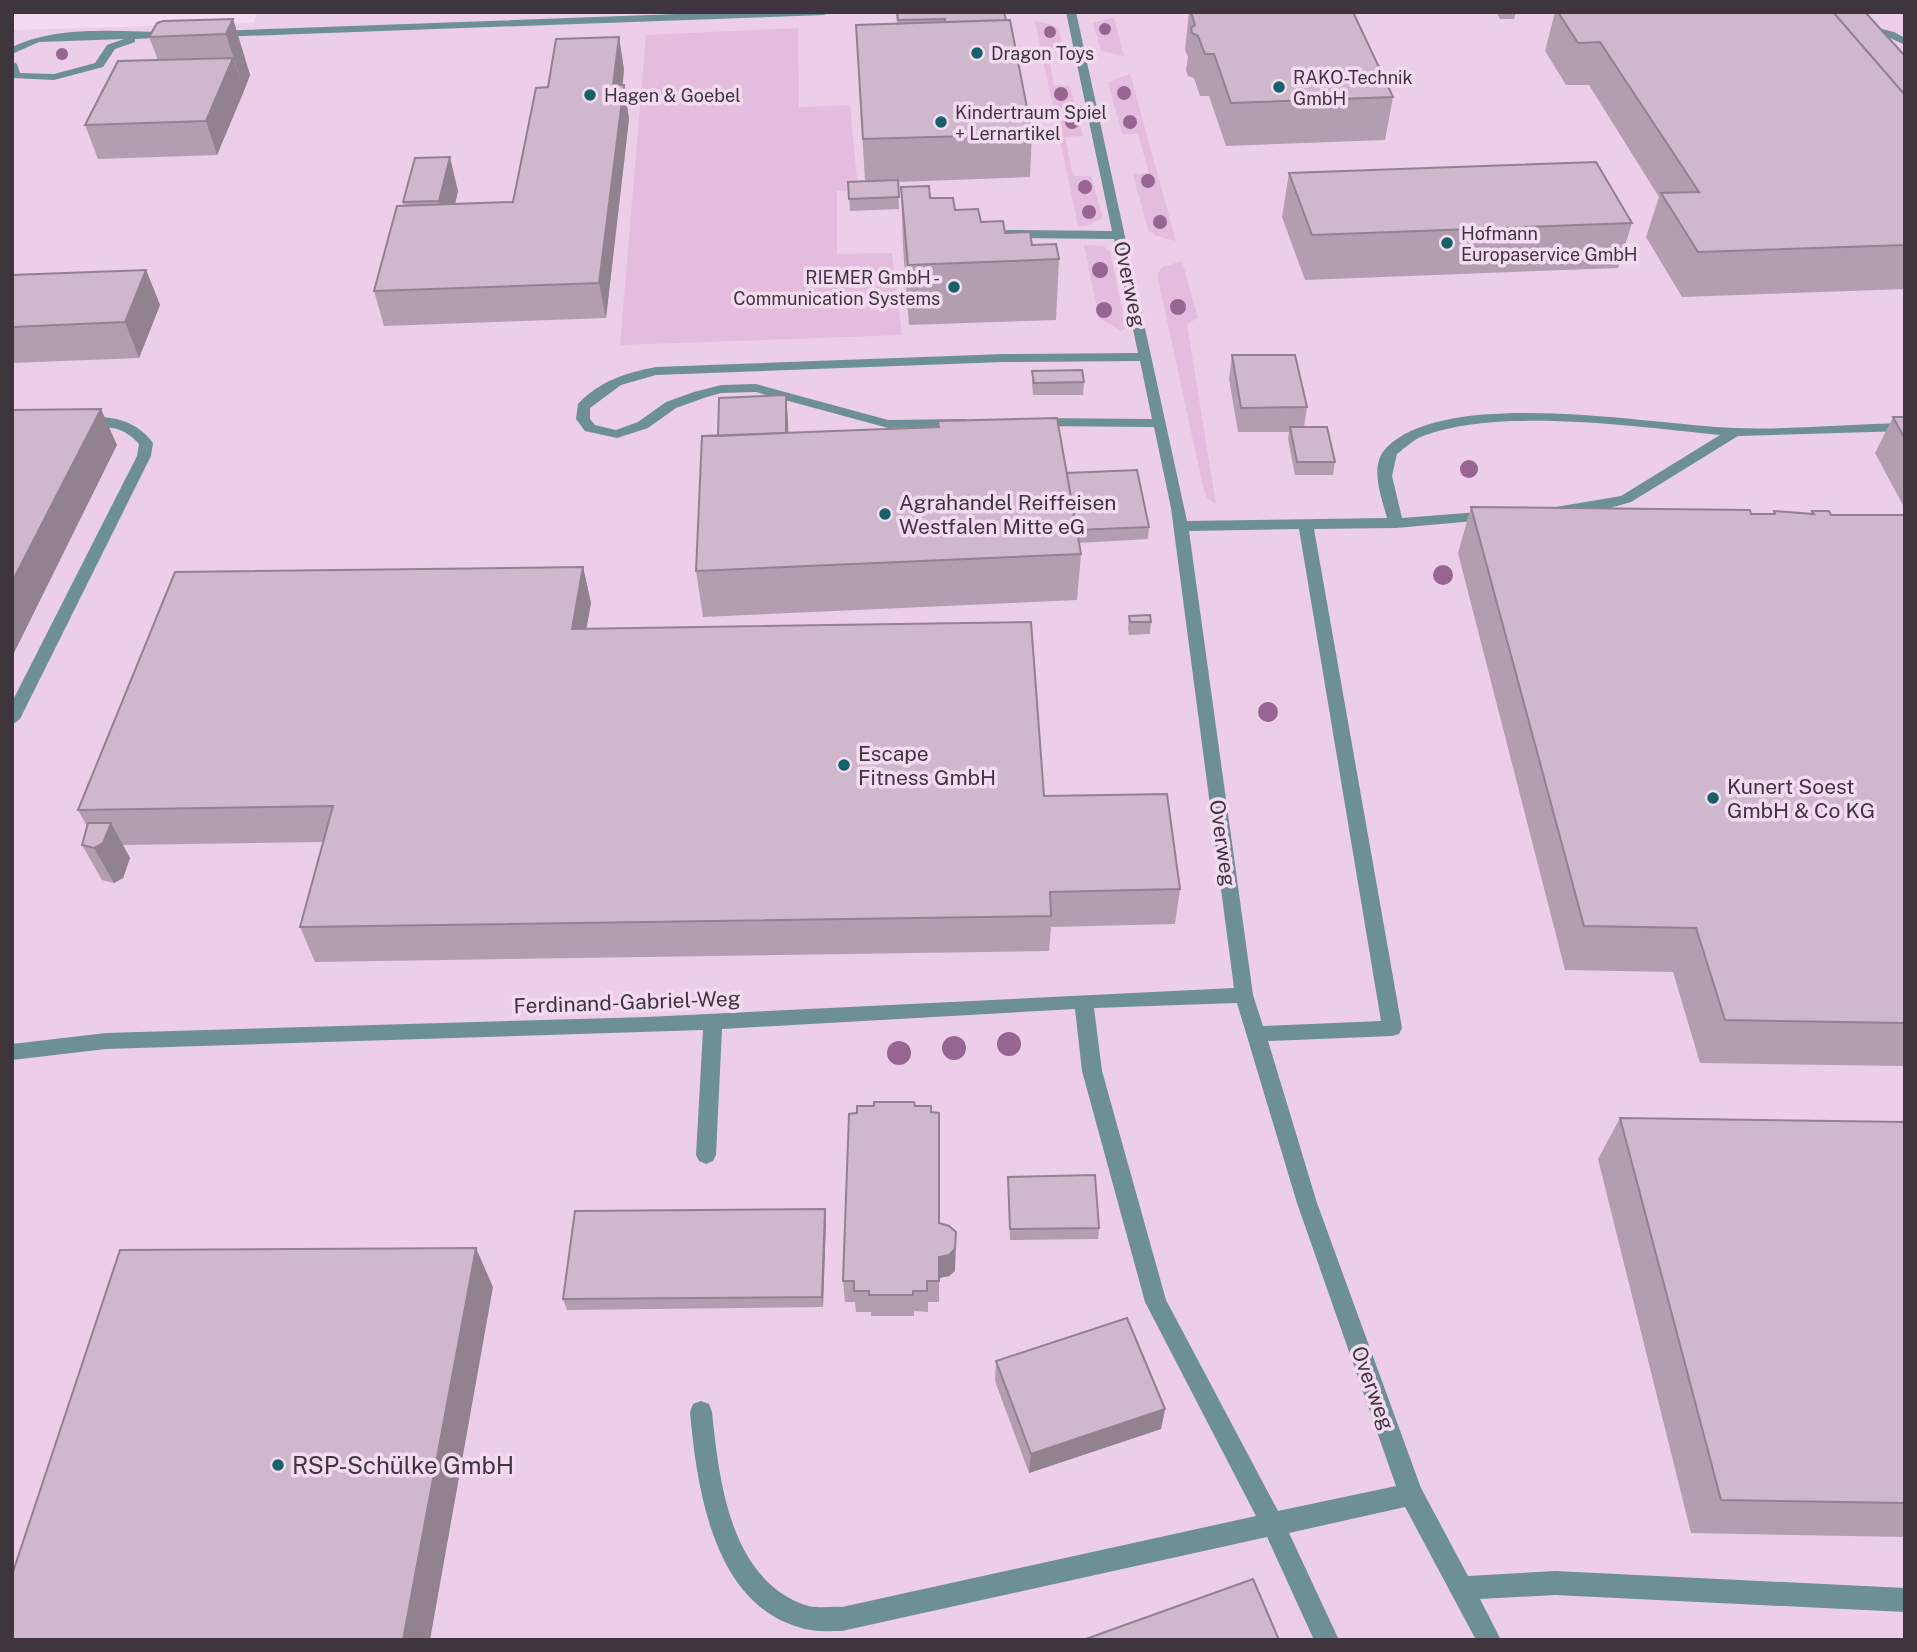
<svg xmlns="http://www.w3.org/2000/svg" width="1917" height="1652" font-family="'Public Sans',sans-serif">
  <rect width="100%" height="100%" fill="#f4dbf0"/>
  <!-- built -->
  <path fill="#eccee8" d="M258,12H1905V1640H12V32L14,30L253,23Z"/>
  <!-- green -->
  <path fill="#e4bdde" d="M1114,17L1124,56L1101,51L1093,23Z
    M1035,21L1050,24L1059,29L1063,51L1048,52L1054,85L1070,86L1083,136L1065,137L1073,176H1091L1103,218L1086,226H1078Z
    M798,28L799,107L850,105L858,190L837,191V254L892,253L902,335L620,345L646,35Z
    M1130,74L1176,241L1156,236L1148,230L1133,174L1149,173L1138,134H1122L1108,82Z
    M1084,245L1103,246L1110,252L1126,328L1121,331L1099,318Z
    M1182,261L1198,318L1187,324L1216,504L1207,498L1203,487L1157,274L1163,267Z"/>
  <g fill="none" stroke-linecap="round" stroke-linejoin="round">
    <!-- minor -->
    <path fill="#6c9096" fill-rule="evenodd" d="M730,12H829L824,15L216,37L211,34L216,31Z
      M1066,12H1076L1187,521L1387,518C1382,498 1368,465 1387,447C1450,386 1652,425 1735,428C1791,430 1849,424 1905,423V431L1738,436L1631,502L1603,510L1555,516L1550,514L1548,511L1550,508L1621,496L1720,435C1637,427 1502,407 1423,436C1414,439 1405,448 1397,454L1392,476L1402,518L1492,511L1497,513L1499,516L1497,519L1396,528L1314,529L1402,1028L1399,1034L1392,1036L1268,1041L1317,1203L1421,1488L1468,1576L1555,1571L1905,1588V1612L1555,1595L1480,1599L1501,1640H1476L1405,1507L1289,1533L1339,1640H1314L1267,1537L842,1631C830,1631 817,1632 805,1629C713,1607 697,1489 690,1412L693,1404L701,1401L709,1404L712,1412C719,1479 729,1578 805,1605C816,1609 830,1606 842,1607L1256,1516L1145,1302L1082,1071L1075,1009L722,1029L716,1155L713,1161L706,1164L699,1161L696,1155L703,1030L106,1049L12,1060V1044L106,1033L647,1017L1234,988L1171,508L1154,427L1033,426L1026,422L1033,418L1152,419L1140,361L1004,362L656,375L621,385L590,408V419L595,425L616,430L638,422L666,402L694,392L721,385L756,384L888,420L965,419L967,422L960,426L888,428L756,392L721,393L704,398L676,408L648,428L617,438L585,431L576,419L578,404C600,381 625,373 656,367L1004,354L1138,353L1114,239L1007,238L1001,234L1007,230L1112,231ZM1299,529L1381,1021L1263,1026L1253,995L1189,531ZM1237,1003L1297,1203L1396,1486L1278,1511L1166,1300L1102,1071L1094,1008Z
      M1859,23L1894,32L1905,38V45L1886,36L1855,28V24Z
      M174,32L179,35L178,37L135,39V42L115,49L103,67L54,80L12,78V61L17,64L20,73L54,74L95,63L107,45L124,39L39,42L12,54V47C60,24 121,32 174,32Z
      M83,417C111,416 135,419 153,443L151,456L20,719L12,725V702L137,456L139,444C120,422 102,429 78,424V418Z"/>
  </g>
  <!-- trees -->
  <g fill="#966591">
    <circle cx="1105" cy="29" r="6"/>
    <circle cx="1050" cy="32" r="6"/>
    <circle cx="62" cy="54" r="6"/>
    <circle cx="1124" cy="93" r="7"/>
    <circle cx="1061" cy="94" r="7"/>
    <circle cx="1072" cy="122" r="7"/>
    <circle cx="1130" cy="122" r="7"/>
    <circle cx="1148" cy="181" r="7"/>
    <circle cx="1085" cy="187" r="7"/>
    <circle cx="1089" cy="212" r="7"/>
    <circle cx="1160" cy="222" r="7"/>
    <circle cx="1100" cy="270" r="8"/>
    <circle cx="1178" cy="307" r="8"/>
    <circle cx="1104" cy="310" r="8"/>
    <circle cx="1469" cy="469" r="9"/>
    <circle cx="1443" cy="575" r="10"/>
    <circle cx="1268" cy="712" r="10"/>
    <circle cx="1009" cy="1044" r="12"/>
    <circle cx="954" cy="1048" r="12"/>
    <circle cx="899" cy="1053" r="12"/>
  </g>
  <!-- wall -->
  <path fill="#b39eaf" d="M896,12H1004L1032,134L1030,177L898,182L899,209L850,211L848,182L865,181L856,25L897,24Z
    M1189,12H1353L1393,97L1385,140L1226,146L1209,96H1200L1194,78L1188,76L1186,70L1188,57L1185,50Z
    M1496,12H1516L1514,19H1500Z
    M1555,12H1865L1905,56V289L1682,297L1646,237L1659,197L1589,85H1566L1545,51Z
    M233,19L250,75L217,155L98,159L85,125L158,60L149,37Z
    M619,37L624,70L622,85H624L629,119L606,318L384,326L374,291L404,206L403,202L458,191L455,204L513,202L548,87Z
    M1289,173L1632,223L1618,268L1305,280L1282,217Z
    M901,187L955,210L1032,245L1059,259L1056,320L909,325L903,247Z
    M146,270L160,305L139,358L12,363V275Z
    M1232,355L1307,407L1304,427L1335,462L1333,475H1295L1288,439L1289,432H1238L1229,379Z
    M1032,371L1084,382L1083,395H1033L1032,384Z
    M786,395L788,433L938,427V421L1067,473L1149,527L1148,539L1079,543L1081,554L1077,600L703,617L696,571L718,436Z
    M1893,417H1905V509L1875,453Z
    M1471,507L1773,514L1774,511L1811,514L1812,511L1831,515H1905V1066L1700,1063L1673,972L1565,970L1458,553Z
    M583,567L591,603L586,628L1044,796L1180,889L1175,924L1051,927L1049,951L315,962L300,927L323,842L123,845L130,858L123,878L114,883L102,880L82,845L87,826L78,810Z
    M1129,616L1151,622L1150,634L1129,635L1128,629Z
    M1620,1118L1905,1122V1537L1691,1533L1598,1159Z
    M1008,1177L1099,1228L1098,1239L1010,1240Z
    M825,1209L826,1220L823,1307L567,1310L563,1299Z
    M939,1223L956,1232L955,1271L949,1276L939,1278V1302H928V1312L914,1311V1316H871V1312H856L855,1302H845L843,1281Z
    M996,1361L1165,1409L1161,1429L1029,1473L995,1381Z"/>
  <!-- shaded-wall -->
  <path fill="#92818f" d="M233,19L250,75L244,91L226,34Z
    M619,37L624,70L619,119L613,85Z
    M233,58L244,91L217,155L206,121Z
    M624,85L629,119L606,318L599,283Z
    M450,157L458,191L448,236L439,201Z
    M146,270L160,305L139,358L125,322Z
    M786,395L788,420L789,479L786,454Z
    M101,409L117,445L12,657V582Z
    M583,567L591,603L580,665L572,629Z
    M111,823L130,858L123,878L114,883L94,848Z
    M825,1209L826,1220L823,1307L822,1297Z
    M956,1232L955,1271L949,1276L939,1278V1302V1257Z
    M476,1248L493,1287L430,1640H403Z
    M1165,1409L1161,1429L1029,1473L1031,1454Z"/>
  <!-- building -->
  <path fill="#d0b8cc" stroke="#92818f" stroke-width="2" d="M897,12H1004L1006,20L945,22V19L898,20Z
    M1191,12H1353L1393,97L1231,103L1214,54H1205L1198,36L1192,33L1191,28L1195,25Z
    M1558,12H1833L1905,95V245L1698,252L1661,193L1699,192L1600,42L1578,43Z
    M1833,12H1865L1905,56V95Z
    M233,19L226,34L149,37L157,23L163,21Z
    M1010,20L1032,134L863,139L856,25Z
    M619,37L613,85H624L599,283L374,291L397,206L513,202L536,88L548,87L556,39Z
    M233,58L206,121L85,125L118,61Z
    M450,157L439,201L403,202L415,158Z
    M1596,162L1632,223L1312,235L1289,173Z
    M898,180L899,197L849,199L848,182Z
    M929,186L930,198H953L955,210L978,209L981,222L1003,221L1005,233L1030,232L1032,245L1056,244L1059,259L908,265L901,187Z
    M146,270L125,322L12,327V275Z
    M1232,355H1295L1307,407L1241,408Z
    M1082,370L1084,382L1034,383L1032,371Z
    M786,395V433L718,436L719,398Z
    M101,409L12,582V410Z
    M1893,417H1905V439Z
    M1057,418L1081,554L696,571L702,436L939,427L938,421Z
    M1290,427H1327L1335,462H1297Z
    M1137,470L1149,527L1076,530L1067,473Z
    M1471,507L1750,510L1751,514H1775L1774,511L1814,514L1812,511H1829L1831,515H1905V1023L1725,1020L1696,928L1584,926Z
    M583,567L572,629L1031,622L1044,796L1167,794L1180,889L1050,892L1051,916L300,927L333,806L78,810L175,572Z
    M1150,615L1151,622H1130L1129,616Z
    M88,823H111L103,843L94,848L82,845Z
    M874,1102H914L915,1106H931V1112L939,1113V1223L949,1226L956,1232L955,1249L949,1255L939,1257V1281H927V1291H913V1295H869V1291H854V1281H843L849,1114L857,1113V1106H874Z
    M1620,1118L1905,1122V1503L1721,1500Z
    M1095,1175L1099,1228L1010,1229L1008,1177Z
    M825,1209L822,1297L563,1299L575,1211Z
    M476,1248L403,1640H12V1575L120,1250Z
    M1127,1318L1165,1409L1031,1454L996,1361Z
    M1253,1579L1279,1640H1083Z"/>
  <!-- markers -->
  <g fill="#13616b" stroke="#f4dbf0" stroke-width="2.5">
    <circle cx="977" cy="53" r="7"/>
    <circle cx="1279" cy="87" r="7"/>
    <circle cx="590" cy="95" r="7"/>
    <circle cx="941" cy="122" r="7"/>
    <circle cx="1447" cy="243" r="7"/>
    <circle cx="954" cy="287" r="7"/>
    <circle cx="885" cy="514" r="7"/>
    <circle cx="844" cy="765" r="7"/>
    <circle cx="1713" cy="798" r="7"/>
    <circle cx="278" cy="1465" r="7"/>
  </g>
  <g text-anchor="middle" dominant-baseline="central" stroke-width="7" stroke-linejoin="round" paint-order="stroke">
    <!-- far-poi labels -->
    <g font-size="18" fill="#3f353e" stroke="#f4dbf0" text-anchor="start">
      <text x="991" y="53">Dragon Toys</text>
      <text x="1293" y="77">RAKO-Technik<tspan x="1293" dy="21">GmbH</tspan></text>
      <text x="604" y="95">Hagen &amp; Goebel</text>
      <text x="955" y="112">Kindertraum Spiel<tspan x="955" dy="21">+ Lernartikel</tspan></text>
      <text x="1461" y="233">Hofmann<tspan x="1461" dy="21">Europaservice GmbH</tspan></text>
      <text x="940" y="277" text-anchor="end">RIEMER GmbH -<tspan x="940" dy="21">Communication Systems</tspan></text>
    </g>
    <!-- street labels -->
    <g font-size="21" fill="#3f353e" stroke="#f4dbf0">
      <text transform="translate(1130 284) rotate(78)">Overweg</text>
      <text transform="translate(1223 843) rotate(82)">Overweg</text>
      <text transform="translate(627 1002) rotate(-2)">Ferdinand-Gabriel-Weg</text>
      <text transform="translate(1373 1388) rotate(70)">Overweg</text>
    </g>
    <!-- poi labels -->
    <g font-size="21" fill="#3f353e" stroke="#f4dbf0" text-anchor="start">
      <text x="899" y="502">Agrahandel Reiffeisen<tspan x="899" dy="24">Westfalen Mitte eG</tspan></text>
      <text x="858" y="753">Escape<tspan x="858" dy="24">Fitness GmbH</tspan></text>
      <text x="1727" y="786">Kunert Soest<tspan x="1727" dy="24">GmbH &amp; Co KG</tspan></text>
    </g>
    <!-- near-poi labels -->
    <g font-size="24" fill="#3f353e" stroke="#f4dbf0" text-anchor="start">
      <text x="292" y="1465">RSP-Schülke GmbH</text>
    </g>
  </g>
  <!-- border -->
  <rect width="1917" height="1652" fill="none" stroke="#3f353e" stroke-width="28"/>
</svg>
